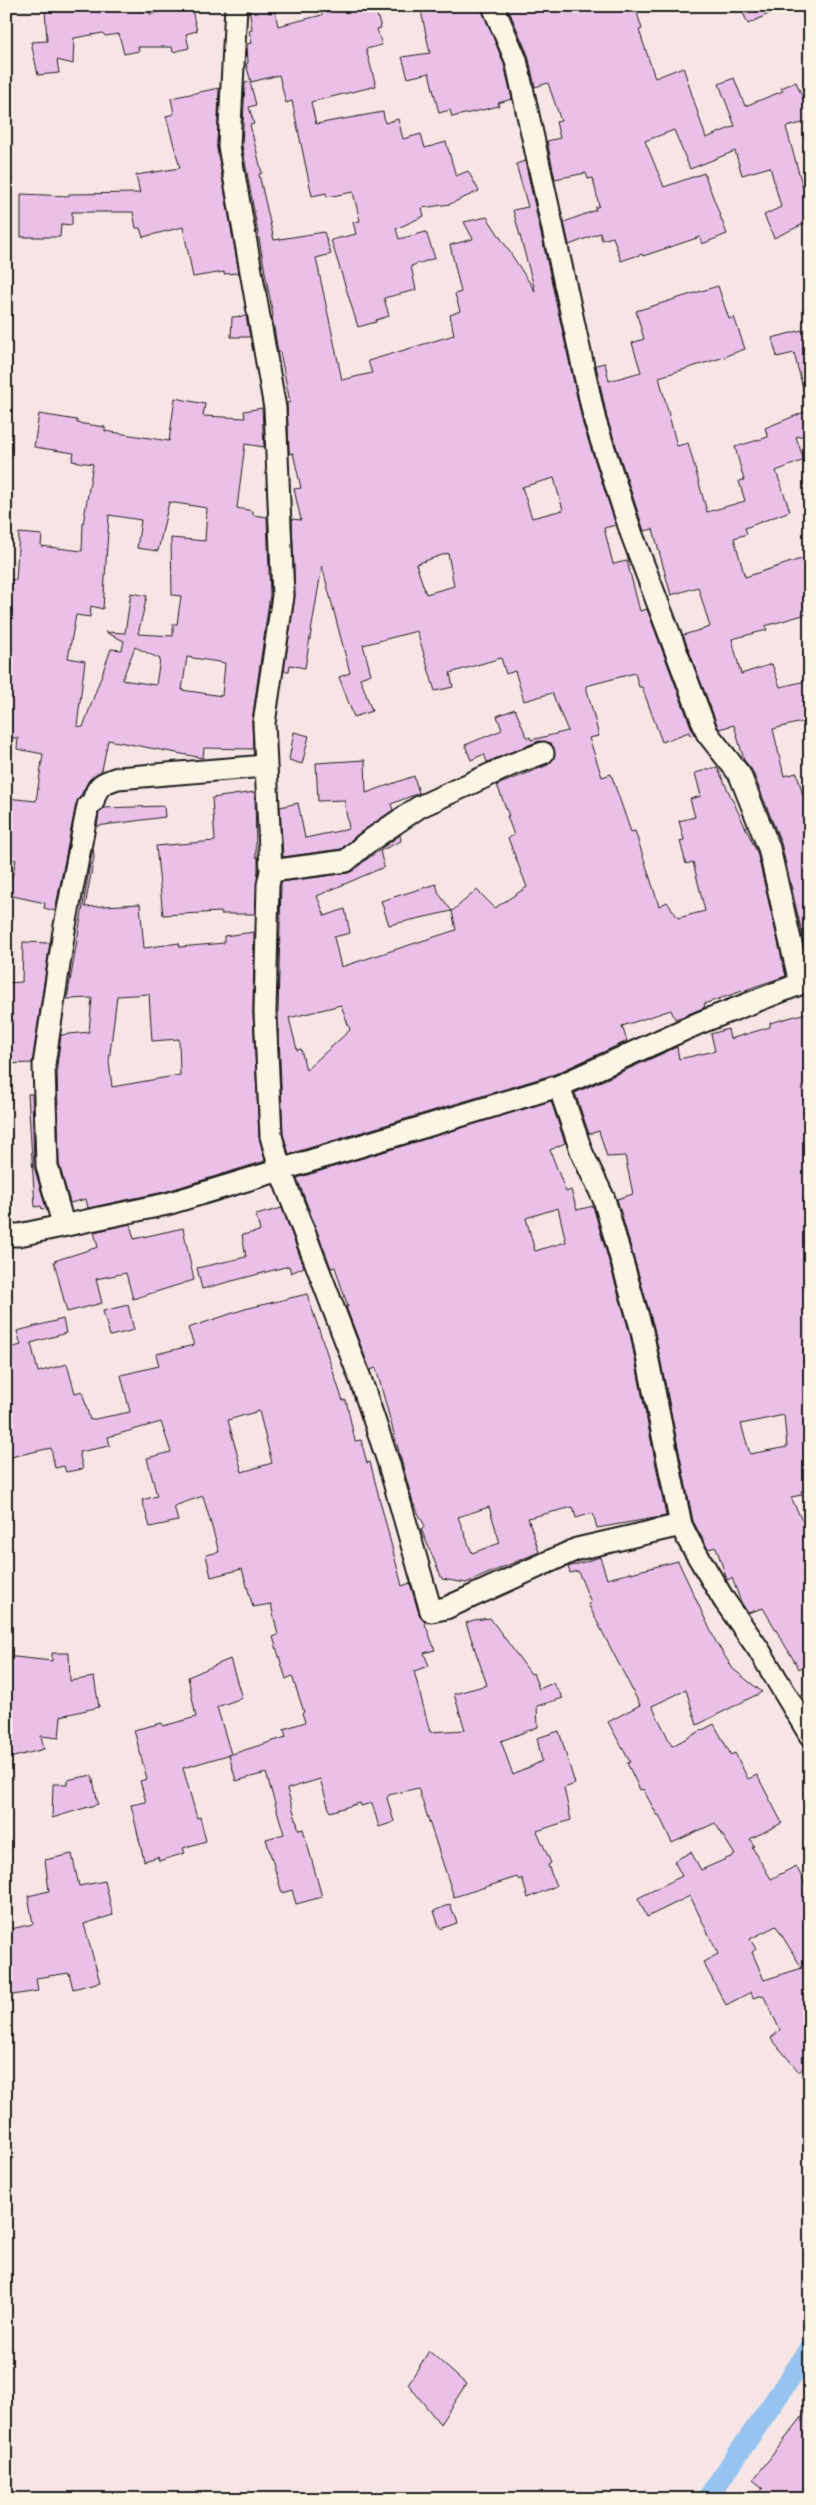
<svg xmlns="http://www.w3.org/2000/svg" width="816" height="2505" font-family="'Gochi Hand',sans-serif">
  <rect width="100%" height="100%" fill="#f7e5e6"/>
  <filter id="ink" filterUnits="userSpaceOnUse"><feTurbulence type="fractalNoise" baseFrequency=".02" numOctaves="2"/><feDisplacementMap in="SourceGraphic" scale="10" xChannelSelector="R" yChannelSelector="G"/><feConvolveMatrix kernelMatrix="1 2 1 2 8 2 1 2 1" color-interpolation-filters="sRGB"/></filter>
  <g filter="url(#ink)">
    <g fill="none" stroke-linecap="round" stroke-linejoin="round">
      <!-- canal -->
      <path stroke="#96c3f0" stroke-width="21" d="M707,2499L810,2349"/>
    </g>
    <!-- building -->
    <path fill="#eac0e8" stroke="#1c1c1c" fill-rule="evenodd" d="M59,6H148L150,14L191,6L197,31L186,34L189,48L173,52L172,47H138L139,51L124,54L119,34L105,36L103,33L74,38L73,64L57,60L59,73L38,75L31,42L47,41L45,9Z
      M249,6H268L269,13L275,12L278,26L322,15L320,6H367L369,13L376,11L381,28L377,29L382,45L366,49L376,86L311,102L316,124L383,112L385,123L398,119L403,139L421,134L425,148L446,142L456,176L468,171L479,191L450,204L422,208L424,216L396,229L399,239L426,232L435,258L411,266L416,290L384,298L389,316L376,320V322L358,327L331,240L356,234L353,222L360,221L353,192L327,197L326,193L312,196L292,101L286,103L279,75L251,82L246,64L248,63L247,44L252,43L249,31L252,30Z
      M420,6H481L504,64L512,99L498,103L499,106L452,117L450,110L439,113L429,73L408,78L402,57L430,53Z
      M507,6H635L642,29L639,30L655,78L683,67L706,138L735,126L719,84L734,78L745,106L783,91L781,88L796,82L810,115V121L786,127L805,195L810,193V221L774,238L764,215L781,207L770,167L742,175L735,151L690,169L674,130L645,141L664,187L704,173L727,234L702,244L700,237L643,256L642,254L621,261L613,237L602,240L600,233L569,245L564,222L596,210L595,208L599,206L593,178L588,179L586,173L555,179L547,141L560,138L556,122L561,121L548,83L535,87L528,55Z
      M740,6H785L748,24Z
      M250,82L256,105L249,107L254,124L250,125L262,173L259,174L274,240L324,232L331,254L316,258L342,380L372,373L368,361L454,335L450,315L460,311L455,294L461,292L450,245L473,239L464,222L487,217L535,291L513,210L528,207L516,164L525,161L583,424L616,525L604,528L613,564L627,561L640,611L647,609L694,735L690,736L689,732L662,742L642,687H639L635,673L586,686L599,736L589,738L602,777L611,774L631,832L635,831L659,906L667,902L678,918L705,911L693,862L686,864L680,841L684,840L679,821L695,817L690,799L701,796L695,773L717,767L757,852L786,976L704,1004L705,1007L684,1016L675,1019L671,1010L622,1026L627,1041L555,1074L289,1154L283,1134L278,1012L281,882L348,873L400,835L401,841L380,851L384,867L317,896L325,916L345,909L350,933L334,937L341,967L456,930L452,911L389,925L381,901L436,884L439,894L452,911L477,890L495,908L527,887L508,838L514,835L507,816H509L497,785L548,765L555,755L551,743L539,741L487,762L484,754L471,760L465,745L502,730L497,716L515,709L527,738L530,737L531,740L568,731L552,693L524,701L515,671L506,674L501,658L450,673L453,687L435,691L417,631L363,645L371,674L360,678L372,711L354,717L339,677L350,673L322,566L305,668L290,665L289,671H284L295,596L292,519L301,520L294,489L301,488L293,453L290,454L289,451L287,403L290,402L280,352H278L272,316H273L242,145L245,83ZM554,478L563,510L532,518L522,487ZM448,553L454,586L426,594L416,564ZM341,1005L350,1030L306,1070L301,1049L297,1050L289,1018Z
      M219,88L217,148L239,273L224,274V272L193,277L183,227L143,237L140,228H136L133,212H72V225L61,224L60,237H21V194L69,196V194L140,193L136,175L180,168L166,116L174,114L171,98Z
      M718,286L729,319L734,317L745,349L728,355V356L659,377L677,446L688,443L707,512L745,501L739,481L744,480L735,447L768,437L765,428L807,411L810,422V434L796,437L804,460L776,471L790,511L745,528L747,534L734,538L745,577L810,556V613L765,626L767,630L732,639L741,674L772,664L780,687L810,680V720L773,729L784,776L797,773L803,796L810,795V967L781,843L752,770L744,760L734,725L719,729L718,727L683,635L710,627L698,587L671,595L653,529L644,531L607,418L596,365L605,363L609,381L641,372L632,343L644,339L636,311Z
      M246,316L250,337H231L232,317Z
      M810,328V391L804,392L794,353L777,357L772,338Z
      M175,398L205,404L203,416L245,418L244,411L262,408L264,447L245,444L237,508L253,511V515L267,517L270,595L252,721L253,749L204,748L203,758L108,740L102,770L89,780L76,804L55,911L44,908L45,903L8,895L16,860L6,859V798L36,801L43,754L17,749L18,738H8L11,719H6V579L16,580L19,533L42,535L41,546L82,551L83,524L93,464L72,461L74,453L34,447L39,414L77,420V423L105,427V431L169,441ZM169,502L207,508L205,541L171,538L172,595L181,596L177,624H173V636L138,634L147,596L131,593L125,633L105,632L124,641L122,650L111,649L83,727L77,726L85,661L68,658L76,615L90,617L91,606L103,609L109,515L141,520L137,548L158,551ZM135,647L160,659L156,685L122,680ZM187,657L225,663L222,696L182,690Z
      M294,732L309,736L302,764L289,760Z
      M365,760L366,793L414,776L419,793L391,804L393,810L358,834L341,849L283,857L280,807L298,803L305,838L349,829L344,800L318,801L316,763Z
      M255,792L256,857H258V870L255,914H221V912L163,915L156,846L215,841L212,798Z
      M164,806L165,817L97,826L99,813L103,808Z
      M93,847L94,857L85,907L140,904L144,948L179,943L180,947L224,943V936L254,932L253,1013L259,1137L265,1161L164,1192L88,1208L86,1199L70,1203L59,1164L57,1066L61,1035L89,1032L92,998L67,999ZM149,994L152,1041L179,1039L180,1075L112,1087L109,1061L117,996Z
      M23,942L50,943L32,1063L6,1064V983L22,982Z
      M810,1012V1488L801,1491L802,1495L791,1497L810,1538V1663L799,1669L763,1608L748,1613L741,1602L732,1578L727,1580L716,1547L708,1549L693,1521L654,1328L617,1199L633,1194L625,1156L607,1157L599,1131L589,1134L575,1093L677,1047L679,1059L715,1051L711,1034L728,1029L730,1039L770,1027V1023ZM784,1415L787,1447L750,1454L741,1424Z
      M28,1094H32L34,1166L46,1208L42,1209L41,1206L35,1207Z
      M551,1101L565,1143L550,1150L566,1192L571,1190L577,1210L593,1206L630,1334L666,1516L597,1528L593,1513L576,1518L573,1507L528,1518L539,1552L466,1583L442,1579L421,1529L425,1526L413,1503L376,1368L370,1370L346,1307H348L335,1267L331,1268L297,1178ZM558,1208L566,1242L535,1251L526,1218ZM489,1507L500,1543L472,1553L458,1517Z
      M282,1208L304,1267L291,1273L289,1266L202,1289L197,1268L246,1257L242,1235L260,1231L256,1215Z
      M130,1224L134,1239L183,1228L194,1280L133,1299L126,1273L96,1279L102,1303L67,1312L54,1261L98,1247L94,1232Z
      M307,1294L343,1401L346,1400L355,1441L361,1440L367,1463L370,1462L402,1586L410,1583L419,1614L424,1621L435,1650L424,1653L429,1666L414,1671L430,1732L465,1730L454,1694L487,1685L466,1623L474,1620L490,1618L531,1674L533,1673L539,1689L553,1683L563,1698L537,1706L538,1727L501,1741L513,1775L542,1761L537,1738L559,1731L575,1784L564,1788L571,1820L537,1831L551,1863L548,1865L556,1886L528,1898L522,1878L519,1880L517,1877L454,1897L418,1788L389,1795L387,1798L394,1822L379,1827L372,1803L361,1806L360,1803L330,1812L320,1779L287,1789L299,1830L303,1829L322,1897L296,1904L292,1890L282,1893L266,1839L284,1834L266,1773L236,1781L229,1755L286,1737L284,1729L305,1722L302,1713L304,1712L292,1676L286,1679L273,1637L278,1635L271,1604L253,1607L242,1569L211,1577L206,1555L219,1552L203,1496L174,1506L178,1521L150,1527L142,1500L157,1496L147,1458L171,1452L161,1422L108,1437L110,1446L79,1452L83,1469L66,1472L64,1466L55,1468L51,1448L6,1458V1349L21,1345L17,1331L63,1319L66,1333L31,1343L38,1372L67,1364L75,1393L82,1391L90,1420L130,1412L121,1375L159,1366L156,1354L194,1345L188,1328L245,1309ZM259,1411L272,1463L242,1472L228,1420Z
      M128,1305L134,1330L110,1336L103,1311Z
      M600,1557L607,1579L678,1561L716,1642L733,1669L762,1692L697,1725L686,1690L652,1706L672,1746L714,1724L731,1755L735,1753L748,1779L757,1775L782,1823L750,1839L754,1846L752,1847L771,1879L796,1866L810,1893V2062L799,2072L771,2038L780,2030L763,1995L753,1998L751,1992L726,2005L703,1962L718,1954L690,1896L647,1917L638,1898L682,1876L674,1861L691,1852L701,1870L735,1855L715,1823L672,1843L659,1815H657L643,1789L640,1790L627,1763L630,1762L608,1722L640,1705L588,1604L591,1603L578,1571L570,1573L568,1567ZM776,1926L802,1968L764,1980L752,1952L756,1949L750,1939Z
      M52,1653H69L70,1681L94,1677L99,1707L61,1716L59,1738L41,1736L44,1749L6,1759V1656L52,1661Z
      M230,1659L242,1698L217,1707L231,1754L183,1768L197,1818L200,1817L206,1841L183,1848L185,1853L159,1861L158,1857L144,1861L131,1805L146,1802L140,1781L147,1779L134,1730L162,1723L163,1726L196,1717L188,1677Z
      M92,1775L98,1804L52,1818L53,1784H67V1780Z
      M72,1854L79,1886L105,1881L113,1915L84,1924L100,1982L73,1989L69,1973L36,1978L38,1991L6,1996V1930L33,1924L28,1896L49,1891L45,1860Z
      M450,1904L457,1923L440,1929L434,1911Z
      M429,2351L466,2384L440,2424L408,2384Z
      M810,2407V2499H748L763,2488L753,2480Z"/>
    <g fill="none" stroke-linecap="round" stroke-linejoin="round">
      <!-- minor casing -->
      <g stroke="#1c1c1c" stroke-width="25">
        <path id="minor" d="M236,6L229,146L275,408L283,596L264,723L271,871L268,885L265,1012L271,1136L281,1172L360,1378L388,1461L431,1611L446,1608L577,1549L681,1525L689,1541L724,1600L759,1650L810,1735
          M493,6L516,60L595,421L632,535L707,733L740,775L769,848L800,983L810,979
          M271,871L346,861L365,844L419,807L513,764L543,753
          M559,1086L582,1153L604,1199L642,1331L681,1525
          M63,1224L47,1166L44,1065L64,931L88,806L93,802C97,785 102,783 118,778L265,766
          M6,1231L11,1235H19L167,1204L559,1086L699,1023L810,980"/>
      </g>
      <!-- minor -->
      <use href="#minor" stroke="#fcf5e5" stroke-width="21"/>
    </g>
  </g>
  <!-- margin -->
  <rect width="816" height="2505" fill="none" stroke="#fcf5e5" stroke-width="25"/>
  <rect x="12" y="12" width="791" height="2480" fill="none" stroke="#1c1c1c" stroke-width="2" filter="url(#ink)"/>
</svg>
